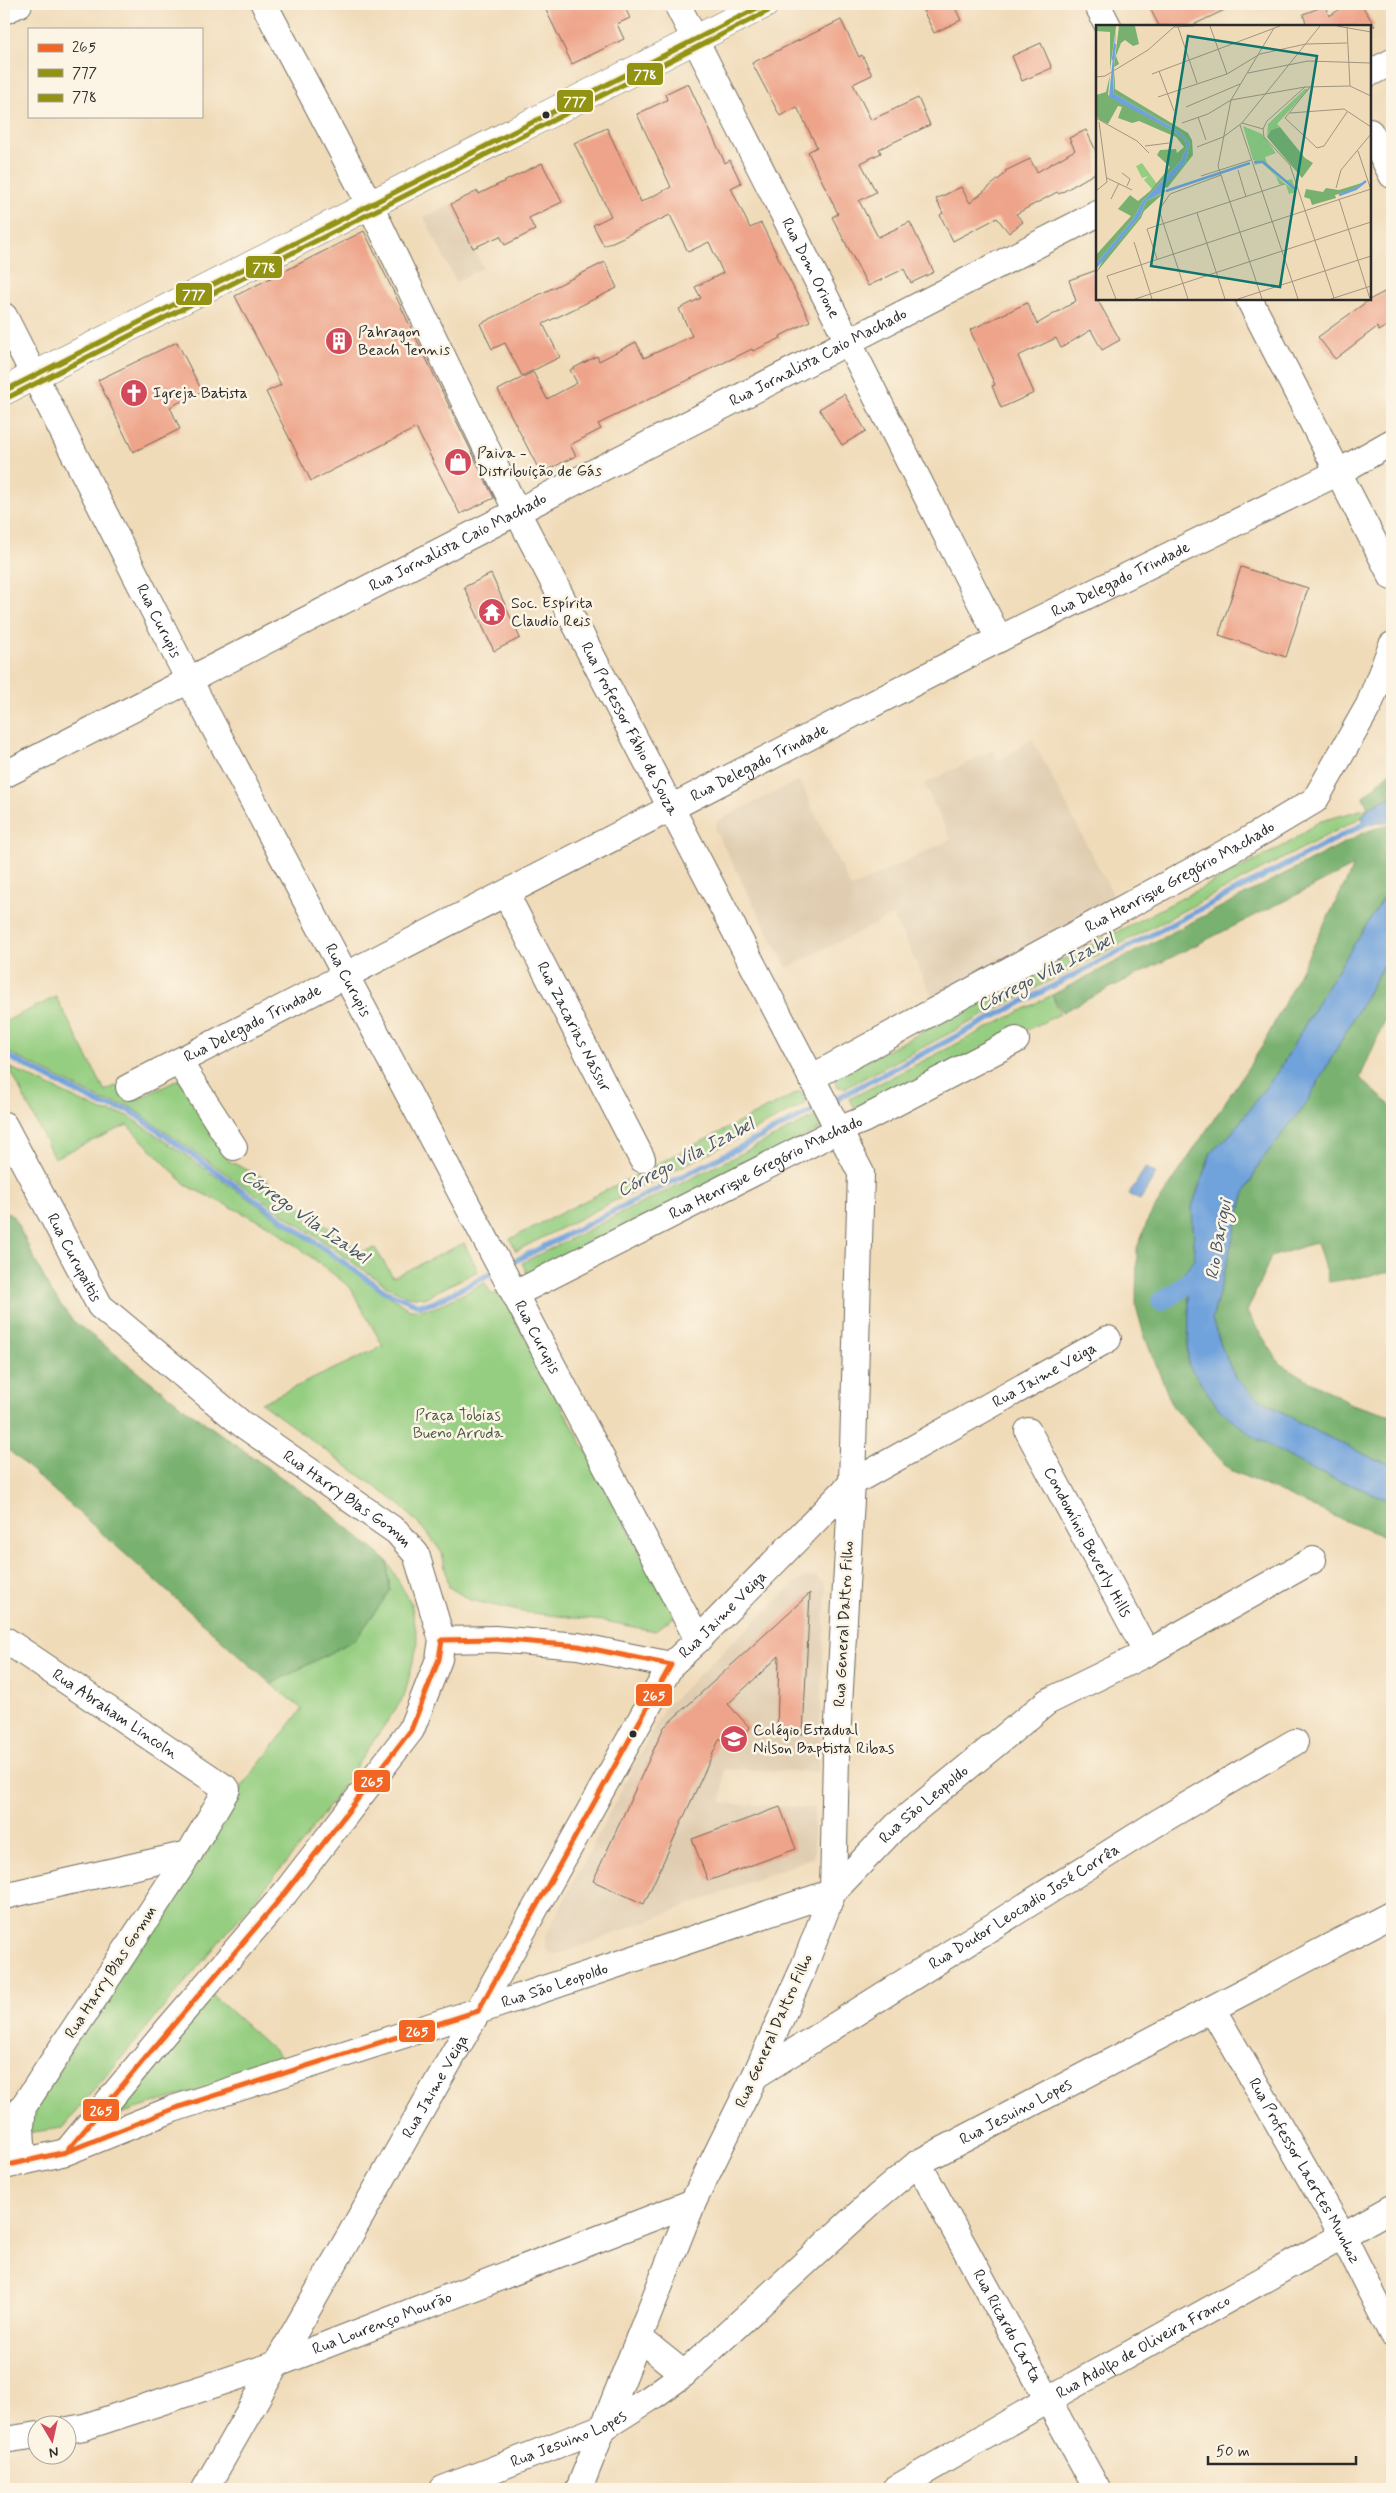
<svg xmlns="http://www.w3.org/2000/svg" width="1396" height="2493" font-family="Mynerve,sans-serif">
  <rect width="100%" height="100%" fill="#fcf5e5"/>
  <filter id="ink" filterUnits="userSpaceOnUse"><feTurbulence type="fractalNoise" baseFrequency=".02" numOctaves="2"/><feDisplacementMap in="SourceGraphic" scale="10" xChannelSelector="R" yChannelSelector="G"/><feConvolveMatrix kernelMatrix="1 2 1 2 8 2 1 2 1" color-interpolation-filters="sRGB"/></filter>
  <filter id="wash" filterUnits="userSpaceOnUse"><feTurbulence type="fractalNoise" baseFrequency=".0096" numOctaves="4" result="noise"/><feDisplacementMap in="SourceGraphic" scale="20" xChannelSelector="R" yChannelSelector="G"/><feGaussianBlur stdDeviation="1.12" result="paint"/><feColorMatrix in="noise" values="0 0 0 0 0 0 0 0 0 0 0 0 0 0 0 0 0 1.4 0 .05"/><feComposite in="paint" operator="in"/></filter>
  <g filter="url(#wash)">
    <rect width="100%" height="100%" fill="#f0dbb9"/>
    <!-- built -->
    <path fill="#e0cdb1" d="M451,204L483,268L456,282L424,217Z
      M1032,739L1121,910L936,1004L893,915L787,968L715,830L717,821L799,780L851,888L951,839L924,784L993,750L999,761Z
      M815,1576L824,1583L826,1591L818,1772L724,1769L722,1803L814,1808V1857L569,1951L555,1954L548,1952L545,1946V1937L664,1708L794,1584L805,1577Z"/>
    <!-- green -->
    <path fill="#95ce81" stroke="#607c56" d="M1368,808L1362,817L845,1088L838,1087L835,1081L839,1075L1287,844L1318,822Z
      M1052,995L1060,1014L858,1112L849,1099Z
      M56,997L105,1091L115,1086L138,1099L180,1079L229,1161L264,1178L360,1252L375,1248L393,1277L464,1243L478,1271L424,1298L407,1296L388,1287L129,1106L103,1101L4,1050V1022Z
      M9,1067L102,1111L127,1115L410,1310L434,1308L485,1283L492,1295L500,1292L675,1616L655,1631L604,1621L523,1612L470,1600L449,1587L442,1553L428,1534L399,1504L261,1403L383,1346L350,1287L272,1227L187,1186L127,1125L54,1158Z
      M801,1091L807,1103L516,1251L510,1239Z
      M818,1115L824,1127L528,1275L522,1263Z
      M387,1561L411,1603L418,1642L404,1697L305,1840L62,2128L26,2133L30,2115L235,1795L302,1709L271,1684L356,1639L390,1591Z
      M210,1993L287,2062L104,2119Z"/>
    <!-- forest -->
    <path fill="#78b16f" stroke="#526e4d" d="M1392,770V796L1368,808L1363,797Z
      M1392,823V885L1323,993L1281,1067L1230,1135L1211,1152L1192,1207L1195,1260L1184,1273L1189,1297L1188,1364L1313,1470L1392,1501V1539L1350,1523L1230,1470L1173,1407L1144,1335L1136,1306L1137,1248L1149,1217L1263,1045L1354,866L1062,1012L1052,995L1365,832Z
      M1392,949V1004L1360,1078L1392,1107V1272L1329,1282L1317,1242L1271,1257L1247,1312L1280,1364L1351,1404L1392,1416V1465L1372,1458L1305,1426L1252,1394L1235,1377L1223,1351L1212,1320L1244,1195L1261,1161L1307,1102Z
      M4,1210L14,1217L50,1290L72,1320L183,1407L324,1508L387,1561L390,1591L356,1639L271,1684L4,1446Z"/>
    <!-- water -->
    <path fill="#6fa2db" stroke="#4d6683" d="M1392,796V821L1364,825L1362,817L1368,808Z
      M1392,885V949L1307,1102L1261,1161L1244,1195L1212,1320L1223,1351L1235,1377L1252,1394L1305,1426L1372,1458L1392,1465V1501L1313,1470L1255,1438L1219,1409L1188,1364L1189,1297L1184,1272L1195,1260L1192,1207L1211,1152L1230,1135L1281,1067L1323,993Z
      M1146,1167L1156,1174L1140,1200L1129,1194Z"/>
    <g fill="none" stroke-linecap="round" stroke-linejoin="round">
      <!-- stream -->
      <path stroke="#6fa2db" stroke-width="5.5" d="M9,1057L102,1105L129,1110L384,1291L419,1305L433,1303L494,1272
        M830,1102L1370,821
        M507,1265L820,1107"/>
      <!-- canal -->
      <path stroke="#6fa2db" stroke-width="20" d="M1161,1301L1178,1291L1206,1266"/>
    </g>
    <g id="blocks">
      <!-- building -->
      <path fill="#eea48a" d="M543,4H623L630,18L617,24L624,39L572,64Z
        M920,4H953L961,20L934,33Z
        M1148,4H1237L1191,26H1159Z
        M1349,4H1361L1375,26H1307L1303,14L1325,6L1329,16Z
        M841,20L859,57L862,55L872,75L853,84L871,120L918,98L930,125L879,149L881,153L861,163L876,192L859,201L878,237L910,222L934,272L911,283L904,269L868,286L832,217L838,214L808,152L817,147L797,107L780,116L752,63Z
        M1041,43L1052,68L1022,81L1012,56Z
        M688,83L725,163L730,160L741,183L731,188L750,228L761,223L810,321L780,336L781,338L753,351L752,349L598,424L601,429L570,445L576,456L547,470L537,466L498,390L533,372L547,399L577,383L570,370L597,356L599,361L636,342L644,358L692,336L679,309L701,298L695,287L723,273L709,242L688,252L670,215L604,246L593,225L611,216L574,143L607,128L641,202L671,187L637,114L667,100L665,94Z
        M1086,130L1097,153V172L1059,194L1057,192L1016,214L1023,222L1009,233L997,218L953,241L940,215L943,213L936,199L961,187L970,203L1006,173L1005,171L1030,159L1037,172L1075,150L1069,138Z
        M542,163L562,202L529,218L535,230L505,245L500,236L473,248L451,204L478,191L479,194Z
        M364,231L494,498L460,514L416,428L311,481L266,392L281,385L235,296Z
        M605,262L617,288L543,324L560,357L522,376L505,343L492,349L480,324Z
        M1097,270V299L1120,340L1102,350L1091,330L1061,348L1056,338L1018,356L1034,393L1001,408L992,386L995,385L970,330L1027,303L1037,324L1076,301L1069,280Z
        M1392,288V323L1378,331L1377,327L1335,359L1318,337L1369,300Z
        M177,342L202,391L170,407L180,429L133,452L98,380Z
        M844,394L866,431L842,445L819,409Z
        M1241,567L1308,588L1286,657L1219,635Z
        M491,574L520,638L494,651L464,587Z
        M810,1593L803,1734L777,1733L779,1656L728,1704L750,1728L729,1748L720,1738L644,1904L593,1881L664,1727Z
        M780,1807L796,1849L708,1881L692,1839Z"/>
    </g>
  </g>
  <g filter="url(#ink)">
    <use href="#blocks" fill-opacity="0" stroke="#70695d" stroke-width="1"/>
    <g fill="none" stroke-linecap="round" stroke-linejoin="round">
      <!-- minor casing -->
      <g stroke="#70695d" stroke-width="28">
        <g id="minor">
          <path id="s1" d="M264,4L370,205L517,512L861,1173L852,1483L836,1756L833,1892L803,1969L755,2076L693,2202L579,2489"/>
          <path id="s2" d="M677,4L999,639"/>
          <path d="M1097,4L1108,26"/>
          <path d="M4,11L19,4"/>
          <path d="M1370,73L1392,62"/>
          <path d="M1370,132L1392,175"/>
          <path d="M1249,299L1392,577"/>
          <path id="s3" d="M4,316L189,680L698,1640"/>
          <path id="s4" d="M4,775L1097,214"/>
          <path id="s5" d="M506,894L642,1159"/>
          <path d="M179,1062L234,1147"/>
          <path id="s6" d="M811,1078L1245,842L1315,800L1369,705L1392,645"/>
          <path id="s7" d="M129,1087L999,639L1339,472L1392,442"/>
          <path id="s8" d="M4,1125L100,1306L242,1424L397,1532L416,1554L442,1640L439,1659L411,1730L285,1893L168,2029L68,2150"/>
          <path id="s9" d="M515,1294L838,1130L863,1120L1016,1040"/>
          <path id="s10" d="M1028,1431L1147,1653"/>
          <path id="s11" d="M4,1639L227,1789L189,1854L23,2107L21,2127L23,2162"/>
          <path d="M442,1640L495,1639L578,1646L671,1665"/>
          <path d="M4,1896L189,1854"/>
          <path id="s12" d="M1213,2010L1342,2234L1392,2334"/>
          <path id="s13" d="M755,2076L1157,1823L1295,1742"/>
          <path id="s14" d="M918,2163L1097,2489"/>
          <path id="s15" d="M4,2166L66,2152L173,2109L478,2011L833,1892L897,1825L1047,1702L1147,1653L1313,1560"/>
          <path d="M639,2338L684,2374"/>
          <path id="s16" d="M68,2430L84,2427L277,2364L693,2202"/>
          <path d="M4,2440L38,2435"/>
          <path id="s17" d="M205,2489L478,2011L671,1665L698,1640L852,1483L1108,1339"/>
          <path id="s18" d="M443,2489L606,2426L649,2399L684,2374L876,2198L918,2163L1392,1914"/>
          <path id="s19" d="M895,2489L1049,2399L1392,2208"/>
        </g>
      </g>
      <!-- major casing -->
      <g stroke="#70695d" stroke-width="29">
        <path id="major" d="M4,391L765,4"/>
      </g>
      <!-- minor -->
      <use href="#minor" stroke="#fff" stroke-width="26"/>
      <!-- major -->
      <use href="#major" stroke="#fff" stroke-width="28"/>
      <!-- bus-1 casing -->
      <g stroke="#fcf5e5" stroke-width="9">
        <path id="bus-1" d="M495,1639L578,1646L671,1665L478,2011L173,2109L66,2152L285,1893L411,1730L439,1659L442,1640Z
          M4,2166L66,2152"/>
      </g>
      <!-- bus-2 casing -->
      <g stroke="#fcf5e5" stroke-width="9">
        <path id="bus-2" d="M4,391L765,4"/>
      </g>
      <!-- bus-3 casing -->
      <g stroke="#fcf5e5" stroke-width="9">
        <path id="bus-3" d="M7,398L768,11"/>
      </g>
      <!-- bus-1 -->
      <use href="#bus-1" stroke="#f26522" stroke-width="5"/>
      <!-- bus-2 -->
      <use href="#bus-2" stroke="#929213" stroke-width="5"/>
      <!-- bus-3 -->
      <use href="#bus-3" stroke="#929213" stroke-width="5"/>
    </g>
  </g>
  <!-- icons -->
  <defs>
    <g id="building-disc" transform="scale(1.4375)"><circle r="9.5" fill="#d1495b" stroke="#fcf5e5"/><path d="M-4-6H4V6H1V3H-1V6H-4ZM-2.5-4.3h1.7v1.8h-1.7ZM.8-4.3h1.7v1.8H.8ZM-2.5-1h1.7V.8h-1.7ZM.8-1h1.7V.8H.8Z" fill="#fff"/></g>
    <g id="church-disc" transform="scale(1.4375)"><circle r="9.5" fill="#d1495b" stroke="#fcf5e5"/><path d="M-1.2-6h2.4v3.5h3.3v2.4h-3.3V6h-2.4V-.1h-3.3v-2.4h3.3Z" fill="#fff"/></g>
    <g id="shop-disc" transform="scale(1.4375)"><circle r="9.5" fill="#d1495b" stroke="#fcf5e5"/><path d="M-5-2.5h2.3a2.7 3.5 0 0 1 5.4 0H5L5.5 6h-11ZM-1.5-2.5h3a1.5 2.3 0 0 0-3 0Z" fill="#fff"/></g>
    <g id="temple-disc" transform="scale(1.4375)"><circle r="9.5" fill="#d1495b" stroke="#fcf5e5"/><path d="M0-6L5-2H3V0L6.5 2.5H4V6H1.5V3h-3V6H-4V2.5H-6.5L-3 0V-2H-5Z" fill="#fff"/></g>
    <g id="school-disc" transform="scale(1.4375)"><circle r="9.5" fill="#d1495b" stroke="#fcf5e5"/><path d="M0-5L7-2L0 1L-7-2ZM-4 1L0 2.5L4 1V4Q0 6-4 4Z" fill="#fff"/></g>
  </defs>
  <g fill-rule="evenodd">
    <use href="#building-disc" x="339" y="341"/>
    <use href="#church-disc" x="134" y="393"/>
    <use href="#shop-disc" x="458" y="462"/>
    <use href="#temple-disc" x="492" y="612"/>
    <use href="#school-disc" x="734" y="1739"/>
  </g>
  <!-- markers -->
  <g fill="#2b2b2b" stroke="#fcf5e5" stroke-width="2">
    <circle cx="546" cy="115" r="4.5"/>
    <circle cx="633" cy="1734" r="4.5"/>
  </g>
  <g text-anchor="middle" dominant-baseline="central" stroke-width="5" stroke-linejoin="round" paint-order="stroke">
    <!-- street labels -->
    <g font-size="16" fill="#2b2b2b" stroke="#fcf5e5">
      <text stroke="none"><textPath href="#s2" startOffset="296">Rua Dom Orione</textPath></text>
      <text stroke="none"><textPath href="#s4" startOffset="915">Rua Jornalista Caio Machado</textPath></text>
      <text stroke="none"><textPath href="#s4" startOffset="510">Rua Jornalista Caio Machado</textPath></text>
      <text stroke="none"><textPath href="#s7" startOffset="1114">Rua Delegado Trindade</textPath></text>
      <text stroke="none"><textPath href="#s3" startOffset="342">Rua Curupis</textPath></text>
      <text stroke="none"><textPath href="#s1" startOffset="812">Rua Professor Fábio de Souza</textPath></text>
      <text stroke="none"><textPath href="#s7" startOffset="709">Rua Delegado Trindade</textPath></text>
      <text stroke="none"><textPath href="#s6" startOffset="420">Rua Henrique Gregório Machado</textPath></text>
      <text stroke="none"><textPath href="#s3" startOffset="748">Rua Curupis</textPath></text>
      <text stroke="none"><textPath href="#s7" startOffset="139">Rua Delegado Trindade</textPath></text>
      <text stroke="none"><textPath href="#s5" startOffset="149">Rua Zacarias Nassur</textPath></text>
      <text stroke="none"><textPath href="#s9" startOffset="281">Rua Henrique Gregório Machado</textPath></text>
      <text stroke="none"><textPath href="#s8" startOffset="150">Rua Curupaitis</textPath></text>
      <text stroke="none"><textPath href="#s3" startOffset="1152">Rua Curupis</textPath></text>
      <text stroke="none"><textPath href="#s17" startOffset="1424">Rua Jaime Veiga</textPath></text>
      <text stroke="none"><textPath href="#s8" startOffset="519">Rua Harry Blas Gomm</textPath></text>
      <text stroke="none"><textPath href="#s10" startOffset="126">Condomínio Beverly Hills</textPath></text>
      <text stroke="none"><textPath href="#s17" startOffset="1019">Rua Jaime Veiga</textPath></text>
      <text transform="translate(844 1624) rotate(-87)">Rua General Daltro Filho</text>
      <text stroke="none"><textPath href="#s11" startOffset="134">Rua Abraham Lincoln</textPath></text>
      <text stroke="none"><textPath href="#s15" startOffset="1000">Rua São Leopoldo</textPath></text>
      <text stroke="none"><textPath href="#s13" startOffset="318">Rua Doutor Leocadio José Corrêa</textPath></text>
      <text transform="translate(111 1972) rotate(-57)">Rua Harry Blas Gomm</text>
      <text stroke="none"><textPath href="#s15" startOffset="580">Rua São Leopoldo</textPath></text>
      <text transform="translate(774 2031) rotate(-66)">Rua General Daltro Filho</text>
      <text stroke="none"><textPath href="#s17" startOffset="464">Rua Jaime Veiga</textPath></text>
      <text stroke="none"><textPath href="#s18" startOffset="694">Rua Jesuino Lopes</textPath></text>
      <text stroke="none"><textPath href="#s12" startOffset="185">Rua Professor Laertes Munhoz</textPath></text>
      <text stroke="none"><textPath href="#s16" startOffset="332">Rua Lourenço Mourão</textPath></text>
      <text stroke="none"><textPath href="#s14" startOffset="186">Rua Ricardo Carta</textPath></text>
      <text stroke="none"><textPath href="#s19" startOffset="286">Rua Adolfo de Oliveira Franco</textPath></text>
      <text stroke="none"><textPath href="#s18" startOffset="135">Rua Jesuino Lopes</textPath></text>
    </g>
    <!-- poi labels -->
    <g font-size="16" fill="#2b2b2b" stroke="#fcf5e5" text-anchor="start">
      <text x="358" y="332">Pahragon<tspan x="358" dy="18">Beach Tennis</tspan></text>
      <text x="153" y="393">Igreja Batista</text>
      <text x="477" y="453">Paiva -<tspan x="477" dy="18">Distribuição de Gás</tspan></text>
      <text x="511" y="603">Soc. Espírita<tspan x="511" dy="18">Claudio Reis</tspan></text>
      <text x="753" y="1730">Colégio Estadual<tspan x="753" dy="18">Nilson Baptista Ribas</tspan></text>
    </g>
    <!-- park labels -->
    <g font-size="16" fill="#4b5c45" stroke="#fcf5e5">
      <text x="458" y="1415">Praça Tobias<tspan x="458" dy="18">Bueno Arruda</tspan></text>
    </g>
    <!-- water labels -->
    <g font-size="18" font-style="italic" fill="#435569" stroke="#fcf5e5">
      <text transform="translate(1046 973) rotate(-27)">Córrego Vila Izabel</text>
      <text transform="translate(686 1158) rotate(-27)">Córrego Vila Izabel</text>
      <text transform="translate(305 1217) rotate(35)">Córrego Vila Izabel</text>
      <text transform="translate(1219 1240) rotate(-80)">Rio Barigui</text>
    </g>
  </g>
  <!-- overview -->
  <g transform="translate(1096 25)">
    <rect width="275" height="275" fill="#f0dbb9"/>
    <path d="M209,64H213L181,99L184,102L175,105L171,112L172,99ZM147,101L166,109L180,128L169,132L171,138L189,156L196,154L199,163L189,157L174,144L188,158L199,165L200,167L193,169L190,160L183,159L180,151L166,138L159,140L158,137H167L157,135ZM46,138L61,159L56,164L48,155L52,151L46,153L40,141Z" fill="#95ce81"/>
    <path d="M0,1H20L14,45V7L0,6ZM23,1H39L43,19L37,21L29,15L25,18L20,31L23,39L18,42ZM19,46V64L92,108L96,115L97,130L72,162L101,154L65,164L89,138L94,118L84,107L17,68ZM14,50L12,70L79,107L89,115L91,122L85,136L47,176L37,194L0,239V230L35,191L22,184L34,170L42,176L54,166L74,142L61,130L64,125L80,124L81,128L88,122L80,112L66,106L43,96L36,98L22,93L26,82L22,81L12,99L4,95L0,91V70L10,67ZM184,102L209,133L217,138L206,153L171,112L175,105ZM269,157L260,164L239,170L240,173L216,180L214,174L208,172L210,164L227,167L230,163L243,165ZM69,167L48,186L45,193L0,248L7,235L44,191L50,176Z" fill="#78b16f"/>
    <path d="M20,1L17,68L84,107L94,118L89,138L66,164L70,166L50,176L44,191L0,244V239L37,194L47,176L85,136L91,122L89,115L79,107L13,72Z" fill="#6fa2db"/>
    <path fill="none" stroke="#6fa2db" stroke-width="2.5" d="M17,35L19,19M158,137H167L199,164M70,166L154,138M243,170L260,164L270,156"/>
    <path fill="none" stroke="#a19580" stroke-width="1" d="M114,1L131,49M241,1L275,7M78,2L98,1M82,2L101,58M251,2L254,61M63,46L78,86M152,48L212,36L275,38M56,49L184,1M0,52L9,51L52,25L79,1M209,62L171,96L167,104L168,112L194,140L238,273M214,62L189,93L221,123L228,121L251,87M62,72L131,49L164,29L210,19L251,18M90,82L144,59M194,88L248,84L275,102M102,92L110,115M0,93L41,116L53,128M86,98L112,89L135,75L209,62L254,61L275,71M146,98L167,104M144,100L202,274M49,121L73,118M101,122L127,112L146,98L224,1M262,126L275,165M142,145L150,172M26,148L34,154L31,161M105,151L155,135M11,153L36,165M240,163L245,145L275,109M0,166L11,157L3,97M15,174L23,158M243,174L274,274M101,188L129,274M38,217L56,274M61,234L51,204L188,159M20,274L11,251L275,164M39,274L275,197M92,274L63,185L74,169L125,150M142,274L275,231M166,274L122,141L135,75L178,3M235,274L275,261"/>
    <path fill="#0f766e" fill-opacity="0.15" stroke="#0f766e" stroke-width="2.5" d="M92,11L221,31L184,262L55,241Z"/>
    <rect width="275" height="275" fill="none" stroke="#2b2b2b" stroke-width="2.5"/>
  </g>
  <g stroke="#fcf5e5" stroke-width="2">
    <rect x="626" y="62" width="38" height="24" rx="5" fill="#929213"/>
    <rect x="556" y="89" width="38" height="24" rx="5" fill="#929213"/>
    <rect x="245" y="255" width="38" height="24" rx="5" fill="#929213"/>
    <rect x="175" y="282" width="38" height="24" rx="5" fill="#929213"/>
    <rect x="635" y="1683" width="38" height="24" rx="5" fill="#f26522"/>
    <rect x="353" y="1769" width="38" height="24" rx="5" fill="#f26522"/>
    <rect x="398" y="2019" width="38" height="24" rx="5" fill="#f26522"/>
    <rect x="82" y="2098" width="38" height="24" rx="5" fill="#f26522"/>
  </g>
  <g font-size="14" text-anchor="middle" font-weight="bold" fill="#fff">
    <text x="645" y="79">778</text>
    <text x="575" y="106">777</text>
    <text x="264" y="272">778</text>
    <text x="194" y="299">777</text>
    <text x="654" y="1700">265</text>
    <text x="372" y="1786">265</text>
    <text x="417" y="2036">265</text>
    <text x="101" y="2115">265</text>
  </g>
  <!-- margin -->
  <rect width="1396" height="2493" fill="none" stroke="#fcf5e5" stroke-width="20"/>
  <!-- legend -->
  <rect x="28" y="28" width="175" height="90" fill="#fcf5e5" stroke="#a8a49b"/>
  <rect x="38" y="44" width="25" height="8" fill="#f26522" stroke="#a8a49b"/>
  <text x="72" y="52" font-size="15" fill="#2b2b2b">265</text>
  <rect x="38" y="69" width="25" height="8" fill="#929213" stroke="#a8a49b"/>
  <text x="72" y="78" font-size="15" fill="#2b2b2b">777</text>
  <rect x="38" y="94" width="25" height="8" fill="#929213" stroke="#a8a49b"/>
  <text x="72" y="102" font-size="15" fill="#2b2b2b">778</text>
  <!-- north arrow -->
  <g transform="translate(52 2440) rotate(171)"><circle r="24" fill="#fcf5e5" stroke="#a8a49b"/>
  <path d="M0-4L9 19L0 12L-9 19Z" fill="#d1495b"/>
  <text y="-8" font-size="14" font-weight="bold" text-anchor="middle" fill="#2b2b2b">N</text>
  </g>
  <!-- scale -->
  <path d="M1208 2456v8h148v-8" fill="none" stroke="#2b2b2b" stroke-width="2.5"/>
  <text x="1216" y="2456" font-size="15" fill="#2b2b2b" stroke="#fcf5e5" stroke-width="4" paint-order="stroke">50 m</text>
</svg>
